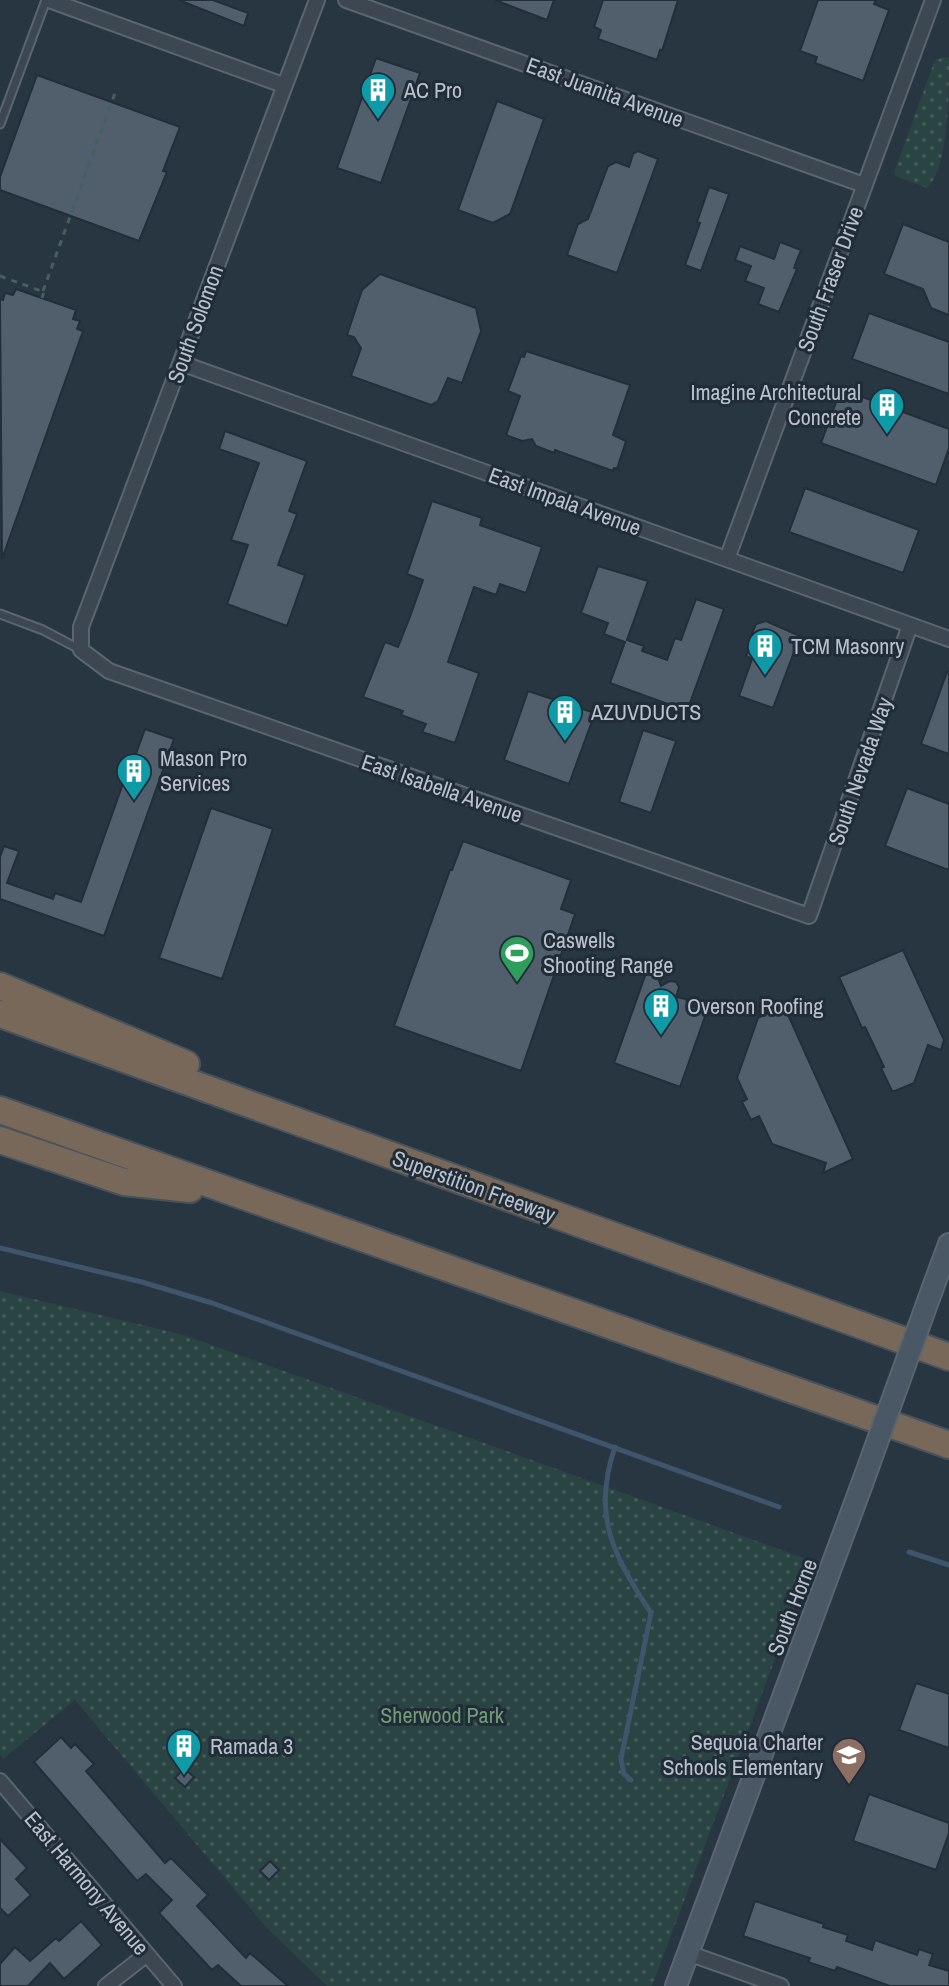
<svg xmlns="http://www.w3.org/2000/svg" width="949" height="1986" font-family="'Archivo Narrow',sans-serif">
  <defs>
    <pattern id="park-dots" width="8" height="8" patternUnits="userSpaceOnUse" patternTransform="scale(2)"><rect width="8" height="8" fill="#2a4343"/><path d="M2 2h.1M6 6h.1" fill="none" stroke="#475c5d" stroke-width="1.8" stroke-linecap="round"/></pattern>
  </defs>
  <rect width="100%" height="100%" fill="#283642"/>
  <!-- park -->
  <path fill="url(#park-dots)" d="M945,57L949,58C949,91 949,169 927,188L895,176L894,172L935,60Z
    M0,1291L184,1335L812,1561L652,1986H327L266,1927L75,1700L3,1759L0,1755Z"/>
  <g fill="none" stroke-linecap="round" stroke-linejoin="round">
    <!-- stream -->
    <path stroke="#3e556b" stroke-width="5" d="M0,1248L142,1282L212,1303L779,1507
      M615,1447C591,1516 614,1556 651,1613L621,1759L624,1774L631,1780
      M909,1552L949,1565"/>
  </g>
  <!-- building -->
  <path fill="#515f6d" stroke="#222e39" stroke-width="2" d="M179,0H213L248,13L244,26Z
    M495,0H554L547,20Z
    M603,0H678L662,51L660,50L657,60L598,39L601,30L594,27Z
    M818,0H876L874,4L889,10L863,81L815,63L817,57L800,51Z
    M376,58L420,73L381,183L337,168Z
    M37,75L180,127L163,171L167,172L139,241L0,190V177Z
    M497,101L544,119L510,214L493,223L458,210Z
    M638,151L658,159L617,273L567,255L578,224L588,219L608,166L616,162L629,167L633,154Z
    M709,187L729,194L701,271L685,265L700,223L697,222Z
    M903,224L949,242V315L931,308L923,289L884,274Z
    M780,242L801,250L794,268L797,269L779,312L758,304L764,288L745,281L751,266L735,260L740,246L774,259Z
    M380,274L476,308L481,331L462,383L448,378L438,401L431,405L351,376L361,348L354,337L347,335L362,290Z
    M16,289L76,310L73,319L80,321L77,329L83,331L2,559L0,299L3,300L5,293L13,295Z
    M869,313L949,342V394L852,359Z
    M526,351L630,385L613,435L626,441L617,469L614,468L613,471L555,450L554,453L536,446L532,439L522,441L506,435L520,396L508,391L521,356L524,357Z
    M841,389L949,429V448L936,485L821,443Z
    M225,431L307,461L289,511L297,514L278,565L305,575L287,626L227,604L248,545L231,540L259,463L219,449Z
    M805,488L919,530L903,573L789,532Z
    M432,501L482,518L480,525L542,547L526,593L500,584L496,595L474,587L448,662L479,673L455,743L422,732L426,724L401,715L403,711L363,697L385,642L398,647L411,614L423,580L407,574Z
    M598,566L648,581L627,640L644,646L642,651L667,660L675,638L681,640L696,599L724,609L687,711L610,683L625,642L604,634L608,623L581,613Z
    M766,621L800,636L773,708L739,696L752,659L746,656L753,639L750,638L756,624Z
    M947,672L949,673V754L921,744Z
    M528,691L595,713L569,784L504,760Z
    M145,729L174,739L104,936L0,899V857L4,846L19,851L7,883L53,899L55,893L81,902L132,758L134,759Z
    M643,730L676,741L651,813L619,802Z
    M907,788L949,804V870L885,846Z
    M211,808L273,829L222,979L159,958Z
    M463,841L571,880L561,909L575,914L521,1071L394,1026L450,870H452Z
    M903,950L944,1040L941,1050L928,1045L914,1083L895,1091H892L881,1068L884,1067L865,1027L862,1028L839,977Z
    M650,973L657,975L661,986L670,981L676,982L679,987L676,997L686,999L689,1010L699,1004L705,1006L707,1011L680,1087L614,1063L645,976Z
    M784,1006L853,1159L823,1173L826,1163L772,1144L759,1116L751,1120L742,1102L747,1099L737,1078L758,1018Z
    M916,1683L949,1694V1748L899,1730Z
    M61,1737L71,1748L75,1744L94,1764L86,1771L165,1863L171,1858L208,1895L197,1906L246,1958L250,1953L288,1986H241L218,1965L212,1970L159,1913L172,1900L146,1874L137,1881L34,1762Z
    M184,1768L194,1777L185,1787L175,1778Z
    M869,1794L949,1823V1833L936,1870L853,1841Z
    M0,1839L27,1868L16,1879L31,1895L8,1916L0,1908Z
    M270,1861L279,1870L269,1880L260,1871Z
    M755,1901L824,1924L823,1927L848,1935L846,1941L872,1950L875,1940L917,1955L919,1949L933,1954L929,1965L949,1971V1986H890L837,1967L835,1971L808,1962L810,1958L743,1936Z
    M81,1921L102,1945L64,1979L50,1963L28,1986H0V1964L15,1947L30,1961L56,1938L59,1941Z"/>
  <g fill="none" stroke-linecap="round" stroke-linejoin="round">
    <!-- lane casing -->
    <g stroke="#5a656f" stroke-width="11">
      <path id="lane" d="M0,124L46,0
        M0,614L43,630L81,650"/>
    </g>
    <!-- street casing -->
    <g stroke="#5a656f" stroke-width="18">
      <path id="street" d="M49,0L283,85
        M317,0L81,627V650L109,671L809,916L910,625
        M346,0L864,185
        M181,363L949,639
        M727,559L933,0
        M0,1781L174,1986
        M688,1953L781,1986
        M106,1986L147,1954"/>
    </g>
    <!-- secondary casing -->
    <g stroke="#5a656f" stroke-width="24">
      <path id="secondary" d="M932,1290L949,1244
        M676,1986L862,1484"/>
    </g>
    <!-- highway casing -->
    <g stroke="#46525c" stroke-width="30">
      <path id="highway" d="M0,986L186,1064
        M0,1014L949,1357
        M0,1110L949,1445
        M0,1140L124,1182L190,1189"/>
    </g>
    <!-- path -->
    <path stroke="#485f5f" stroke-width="3" stroke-dasharray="6 6" stroke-linecap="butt" d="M0,276L44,292L42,298
      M43,291L115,93"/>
    <!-- lane -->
    <use href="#lane" stroke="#3c4752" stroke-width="7"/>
    <!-- street -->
    <use href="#street" stroke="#3c4752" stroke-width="14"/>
    <!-- secondary -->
    <use href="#secondary" stroke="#4a5765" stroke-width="20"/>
    <!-- highway -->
    <use href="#highway" stroke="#786859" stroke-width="26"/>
    <!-- secondary-bridge casing -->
    <g stroke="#5a656f" stroke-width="24" stroke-linecap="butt">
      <path id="secondary-bridge" d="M862,1484L932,1290"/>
    </g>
    <!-- secondary-bridge -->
    <use href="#secondary-bridge" stroke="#4a5765" stroke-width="20"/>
  </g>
  <!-- icons -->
  <defs>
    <g id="building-pin" transform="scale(1.8)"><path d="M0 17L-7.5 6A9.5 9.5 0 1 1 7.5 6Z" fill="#0f9aa8" stroke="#202c37"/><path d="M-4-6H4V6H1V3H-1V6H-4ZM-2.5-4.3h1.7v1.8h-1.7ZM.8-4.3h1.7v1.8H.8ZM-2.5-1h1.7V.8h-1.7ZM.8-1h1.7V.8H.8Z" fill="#fff"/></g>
    <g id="stadium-pin" transform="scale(1.8)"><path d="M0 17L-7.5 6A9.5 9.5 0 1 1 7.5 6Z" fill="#2e9e5b" stroke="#202c37"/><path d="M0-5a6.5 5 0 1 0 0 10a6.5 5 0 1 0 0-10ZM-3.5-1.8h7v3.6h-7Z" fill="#fff"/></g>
    <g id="school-pin" transform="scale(1.8)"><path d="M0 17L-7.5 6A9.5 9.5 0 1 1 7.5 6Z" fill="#8d6e63" stroke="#202c37"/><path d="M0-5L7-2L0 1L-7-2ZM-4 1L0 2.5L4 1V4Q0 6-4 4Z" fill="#fff"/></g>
  </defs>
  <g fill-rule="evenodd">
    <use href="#building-pin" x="378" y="90"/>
    <use href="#building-pin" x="887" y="405"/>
    <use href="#building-pin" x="765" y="646"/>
    <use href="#building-pin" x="565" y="712"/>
    <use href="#building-pin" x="134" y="771"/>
    <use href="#stadium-pin" x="517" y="953"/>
    <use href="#building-pin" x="661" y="1006"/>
    <use href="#building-pin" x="184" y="1746"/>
    <use href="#school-pin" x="849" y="1755"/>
  </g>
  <g text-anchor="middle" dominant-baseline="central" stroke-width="6" stroke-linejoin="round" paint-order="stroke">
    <!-- poi labels -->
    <g font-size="22" fill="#b9c2cc" stroke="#202c37" text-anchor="start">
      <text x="404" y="90">AC Pro</text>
      <text x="861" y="392" text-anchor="end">Imagine Architectural<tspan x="861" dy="25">Concrete</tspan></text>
      <text x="791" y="646">TCM Masonry</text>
      <text x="591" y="712">AZUVDUCTS</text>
      <text x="160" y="758">Mason Pro<tspan x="160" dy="25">Services</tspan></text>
      <text x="543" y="940">Caswells<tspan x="543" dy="25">Shooting Range</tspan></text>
      <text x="687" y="1006">Overson Roofing</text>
      <text x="823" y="1742" text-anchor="end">Sequoia Charter<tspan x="823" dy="25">Schools Elementary</tspan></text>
      <text x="210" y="1746">Ramada 3</text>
    </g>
    <!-- street labels -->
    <g font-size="22" fill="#b9c2cc" stroke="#202c37">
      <text transform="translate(605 92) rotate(20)">East Juanita Avenue</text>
      <text transform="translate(830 279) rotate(-70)">South Fraser Drive</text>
      <text transform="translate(195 324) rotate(-70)">South Solomon</text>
      <text transform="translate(565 501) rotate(20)">East Impala Avenue</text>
      <text transform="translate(860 771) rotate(-71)">South Nevada Way</text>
      <text transform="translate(442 788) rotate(19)">East Isabella Avenue</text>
      <text transform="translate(474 1186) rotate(20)">Superstition Freeway</text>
      <text transform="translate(792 1607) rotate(-69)">South Horne</text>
      <text transform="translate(87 1883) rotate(50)">East Harmony Avenue</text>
    </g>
    <!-- park labels -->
    <g font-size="22" fill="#719c76" stroke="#202c37">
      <text x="442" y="1715">Sherwood Park</text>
    </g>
  </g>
</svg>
